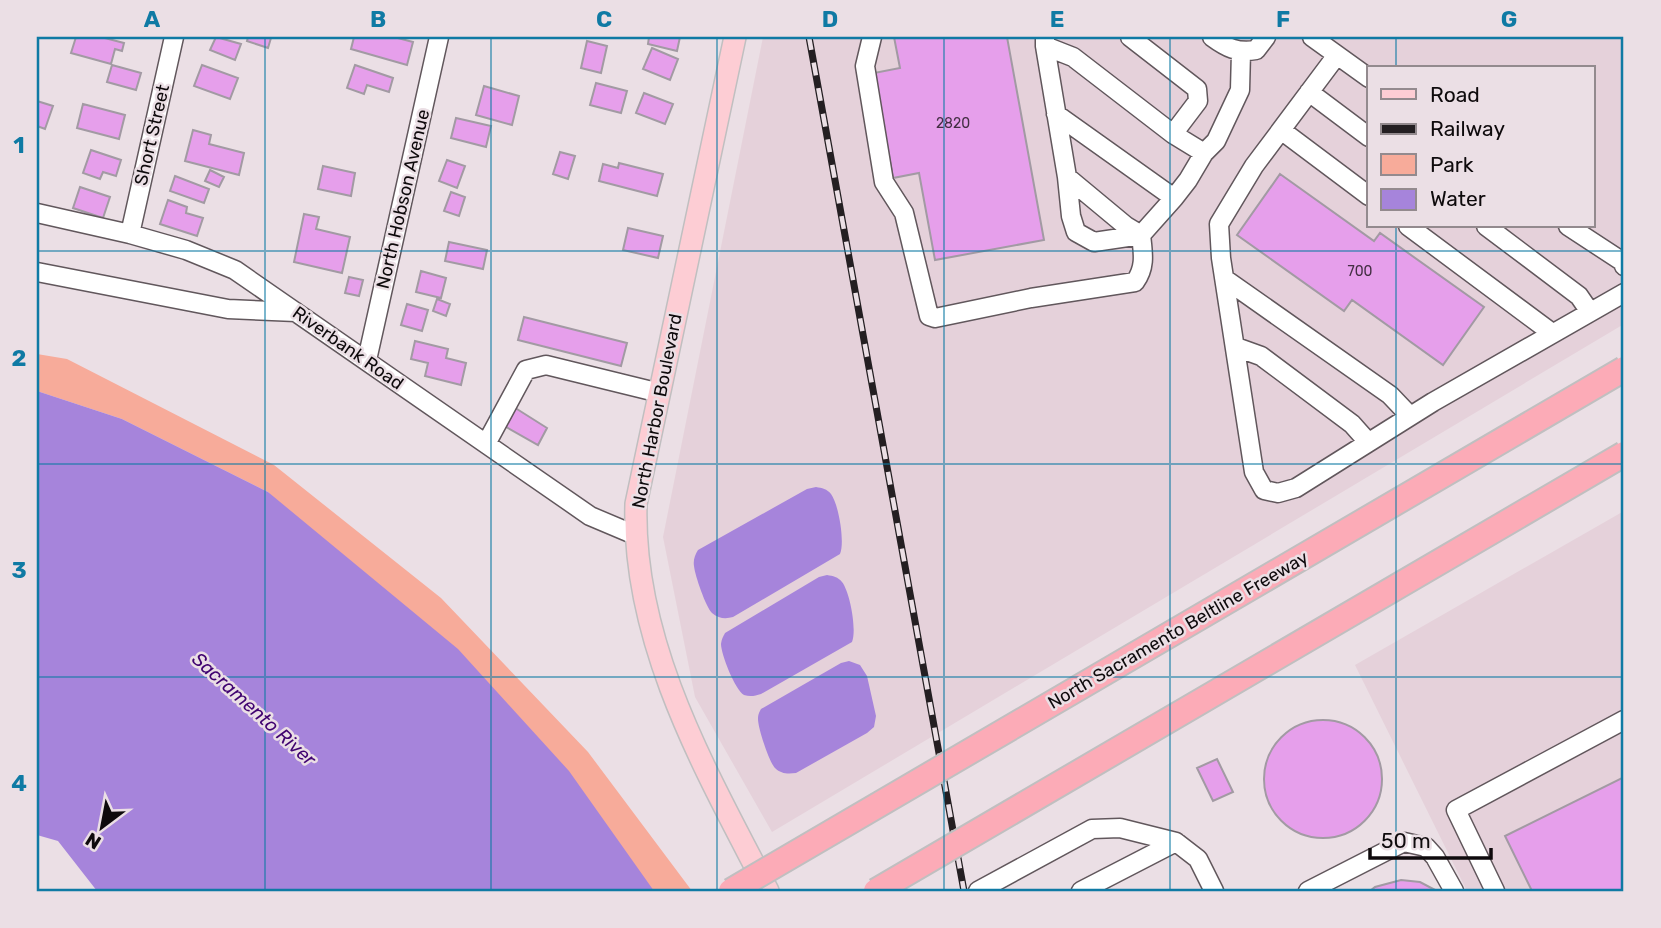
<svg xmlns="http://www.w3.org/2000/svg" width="1661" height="928" font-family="Rubik,sans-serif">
  <rect width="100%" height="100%" fill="#ebdfe5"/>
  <!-- built -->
  <path fill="#e5d1da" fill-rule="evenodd" d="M763,37H1624V324L772,832L695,697L663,537ZM1369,68H1593V226H1369Z
    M1624,511V891H1467L1355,665Z"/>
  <!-- green -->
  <path fill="#f7ab9a" d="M37,354L67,359L274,465L441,598L588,752L692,891H633L268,492L122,419L37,391Z"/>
  <!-- water -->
  <path fill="#a684db" d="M37,391L122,419L268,492L458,649L569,771L654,891H97L58,841L37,835Z
    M816,487C822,488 827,489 831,494C839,505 845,543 840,554L733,617C726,619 719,619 712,613C706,607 695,576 694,566C693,560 695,555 698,550L807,489Z
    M827,575C833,576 838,577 842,582C850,592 857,630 852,642L761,694C755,696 750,697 744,695C735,690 721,654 721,644C722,638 723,637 725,633L819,577Z
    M849,661L860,665L867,676L876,716L874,727L867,733L796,773C788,774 781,774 775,768C769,762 758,728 758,719C758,714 759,713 761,709L841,663Z"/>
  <!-- building -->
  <path fill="#e69feb" stroke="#a29aa3" stroke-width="2" d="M76,37H101L124,43L122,51L115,49L111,64L71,53Z
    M216,37L241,44L235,60L210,50Z
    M248,37H268L271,38L268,48L247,41Z
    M354,37H394L413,42L407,65L351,49Z
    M649,37H680L677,51L648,44Z
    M894,37H1007L1044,240L935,260L919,173L893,178L874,73L900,68Z
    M587,41L607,46L601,73L581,68Z
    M652,48L678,59L670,80L643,69Z
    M112,65L141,73L136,90L107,82Z
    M202,65L238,78L230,99L194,86Z
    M355,65L393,78L389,92L367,85L364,94L347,88Z
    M596,83L627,91L621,113L590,105Z
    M484,86L519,96L512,125L476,115Z
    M644,93L673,104L665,124L636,113Z
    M37,101L53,106L45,129L37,126Z
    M83,104L125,115L119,139L77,128Z
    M456,118L491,126L486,147L451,138Z
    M193,130L211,135L209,144L244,153L239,175L185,161Z
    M91,150L121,160L116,176L103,172L100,179L83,173Z
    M560,152L575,156L568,179L553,174Z
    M447,160L465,166L457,188L439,181Z
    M619,163L663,174L657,196L599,181L603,164L618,168Z
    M323,166L355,173L351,196L318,189Z
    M210,170L224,177L219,187L205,181Z
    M1280,174L1374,241L1380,233L1484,307L1443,365L1352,300L1344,311L1237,235Z
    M175,176L209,189L204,203L170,191Z
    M80,187L110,197L103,218L73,208Z
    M451,192L465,197L459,216L444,211Z
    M168,200L187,207L186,213L203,218L197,236L160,224Z
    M304,214L319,217L316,229L350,237L342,273L294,262Z
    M628,228L663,236L658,258L623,250Z
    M449,242L487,250L483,269L445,261Z
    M421,271L446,278L441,298L416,292Z
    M349,277L363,280L359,296L345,293Z
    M437,299L450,304L446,316L433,311Z
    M407,304L428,310L422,331L401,325Z
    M524,317L627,343L621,366L518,340Z
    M415,341L448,349L446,358L466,363L461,385L425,376L428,363L411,359Z
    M509,404L547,428L538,445L499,423Z
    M1264 779a59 59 0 1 1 118 0a59 59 0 1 1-118 0Z
    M1217,759L1233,792L1213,801L1197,768Z
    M1624,777V891H1532L1505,836Z
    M1401,880L1420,882L1437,891H1370L1375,887Z"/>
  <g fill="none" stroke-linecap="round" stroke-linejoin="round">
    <!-- minor casing -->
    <g stroke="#61575c" stroke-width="21">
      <path id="minor" d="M872,37L865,66L884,182L904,213L929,316L935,318L1031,298L1135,282C1146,267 1143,253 1141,235L1094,242L1076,232L1071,216L1067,177
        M1130,37L1197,89L1198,101L1173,134
        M1212,37C1227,48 1237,53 1256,50L1266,37
        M1312,37L1369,78
        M1045,39V46L1073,57L1173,134L1204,153
        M1045,46L1067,177L1126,226L1141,235L1174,198L1188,180L1204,153L1216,141L1240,90L1241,52
        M1337,55L1254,166L1219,224L1221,258L1254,472L1264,490L1278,493L1296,488L1433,402L1624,293
        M1309,92L1369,137
        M1056,114L1174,198
        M1281,130L1369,196
        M37,213L130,234L186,250L235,270L590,516L635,535
        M1408,226L1552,333
        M1486,226L1579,296L1590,312
        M1568,226L1623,262L1624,266
        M130,234L174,37
        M37,272L228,309L296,312
        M1225,279L1390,395L1410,416
        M1236,347L1261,356L1352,424L1368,442
        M367,360L439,37
        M486,444L526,370L546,365L660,393
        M978,891L1092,829L1120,828L1176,842L1198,859L1214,891
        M1081,891L1176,842
        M1308,891L1404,842L1426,847L1435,857L1454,891
        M1495,891L1456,810L1624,720"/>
    </g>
    <!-- major casing -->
    <g stroke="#c0bfc0" stroke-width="24">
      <path id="major" d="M735,37L636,504C632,644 706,771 768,891"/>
    </g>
    <!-- minor -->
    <use href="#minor" stroke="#fff" stroke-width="18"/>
    <!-- major -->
    <use href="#major" stroke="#fdcdd4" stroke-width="21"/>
    <!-- rail casing -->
    <g stroke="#241f22" stroke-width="7">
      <path id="rail" d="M809,37L964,891"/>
    </g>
    <!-- rail -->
    <use href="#rail" stroke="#ebdfe5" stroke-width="4.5" stroke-dasharray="13" stroke-linecap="butt"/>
    <!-- highway-bridge casing -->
    <g stroke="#c0bfc0" stroke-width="28" stroke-linecap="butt">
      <path id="highway-bridge" d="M731,891L1624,369
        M876,891L1624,454"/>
    </g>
    <!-- highway-bridge -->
    <use href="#highway-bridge" stroke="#fcabb7" stroke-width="24"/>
  </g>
  <!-- grid -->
  <path fill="none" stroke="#0f7aa4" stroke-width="2" stroke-opacity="0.55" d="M265,37V891M491,37V891M717,37V891M944,37V891M1170,37V891M1396,37V68M1396,226V891M37,251H1624M37,464H1624M37,677H1624"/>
  <g text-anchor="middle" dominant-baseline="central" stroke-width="5" stroke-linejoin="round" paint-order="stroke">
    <!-- number labels -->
    <g font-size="14" fill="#442f44">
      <text x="953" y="123">2820</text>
      <text x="1360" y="271">700</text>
    </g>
    <!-- street labels -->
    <g font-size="18" fill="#0e0a0c" stroke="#ebdfe5">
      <text transform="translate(152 135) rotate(-77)">Short Street</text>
      <text transform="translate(403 199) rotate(-77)">North Hobson Avenue</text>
      <text transform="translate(348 348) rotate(35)">Riverbank Road</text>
      <text transform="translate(657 411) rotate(-79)">North Harbor Boulevard</text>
      <text transform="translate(1178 630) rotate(-30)">North Sacramento Beltline Freeway</text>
    </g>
    <!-- water labels -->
    <g font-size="19" font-style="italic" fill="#400370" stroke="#ebdfe5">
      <text transform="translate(254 709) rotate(42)">Sacramento River</text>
    </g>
  </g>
  <!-- border -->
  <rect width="1661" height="928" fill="none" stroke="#ebdfe5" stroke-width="77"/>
  <!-- legend -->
  <rect x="1367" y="66" width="228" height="161" fill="#ebdfe5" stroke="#938a8e" stroke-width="2"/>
  <rect x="1381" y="89" width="35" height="10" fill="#fdcdd4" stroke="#938a8e" stroke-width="2"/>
  <text x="1430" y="102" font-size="21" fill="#0e0a0c">Road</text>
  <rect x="1381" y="124" width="35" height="10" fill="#241f22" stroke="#938a8e" stroke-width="2"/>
  <text x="1430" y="136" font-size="21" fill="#0e0a0c">Railway</text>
  <rect x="1381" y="154" width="35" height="21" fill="#f7ab9a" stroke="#938a8e" stroke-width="2"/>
  <text x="1430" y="172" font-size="21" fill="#0e0a0c">Park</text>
  <rect x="1381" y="189" width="35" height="21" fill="#a684db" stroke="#938a8e" stroke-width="2"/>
  <text x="1430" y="206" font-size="21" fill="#0e0a0c">Water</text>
  <!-- north arrow -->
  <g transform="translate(102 827) rotate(212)" stroke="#ebdfe5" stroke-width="5" paint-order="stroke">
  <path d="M0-5L12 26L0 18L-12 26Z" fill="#0e0a0c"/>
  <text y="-10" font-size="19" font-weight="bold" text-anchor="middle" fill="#0e0a0c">N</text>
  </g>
  <!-- scale -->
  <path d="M1370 848v10h121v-10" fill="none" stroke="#0e0a0c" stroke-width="3.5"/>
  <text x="1381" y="848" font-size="21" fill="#0e0a0c" stroke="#ebdfe5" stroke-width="5" paint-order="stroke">50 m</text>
  <rect x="38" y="38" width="1584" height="852" fill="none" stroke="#0f7aa4" stroke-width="2.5"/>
  <g font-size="23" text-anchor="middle" font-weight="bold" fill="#0f7aa4">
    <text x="152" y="27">A</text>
    <text x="378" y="27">B</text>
    <text x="604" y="27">C</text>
    <text x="830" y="27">D</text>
    <text x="1057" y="27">E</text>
    <text x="1283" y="27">F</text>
    <text x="1509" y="27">G</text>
    <text x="19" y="153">1</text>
    <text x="19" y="366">2</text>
    <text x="19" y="578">3</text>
    <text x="19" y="791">4</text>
  </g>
</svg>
